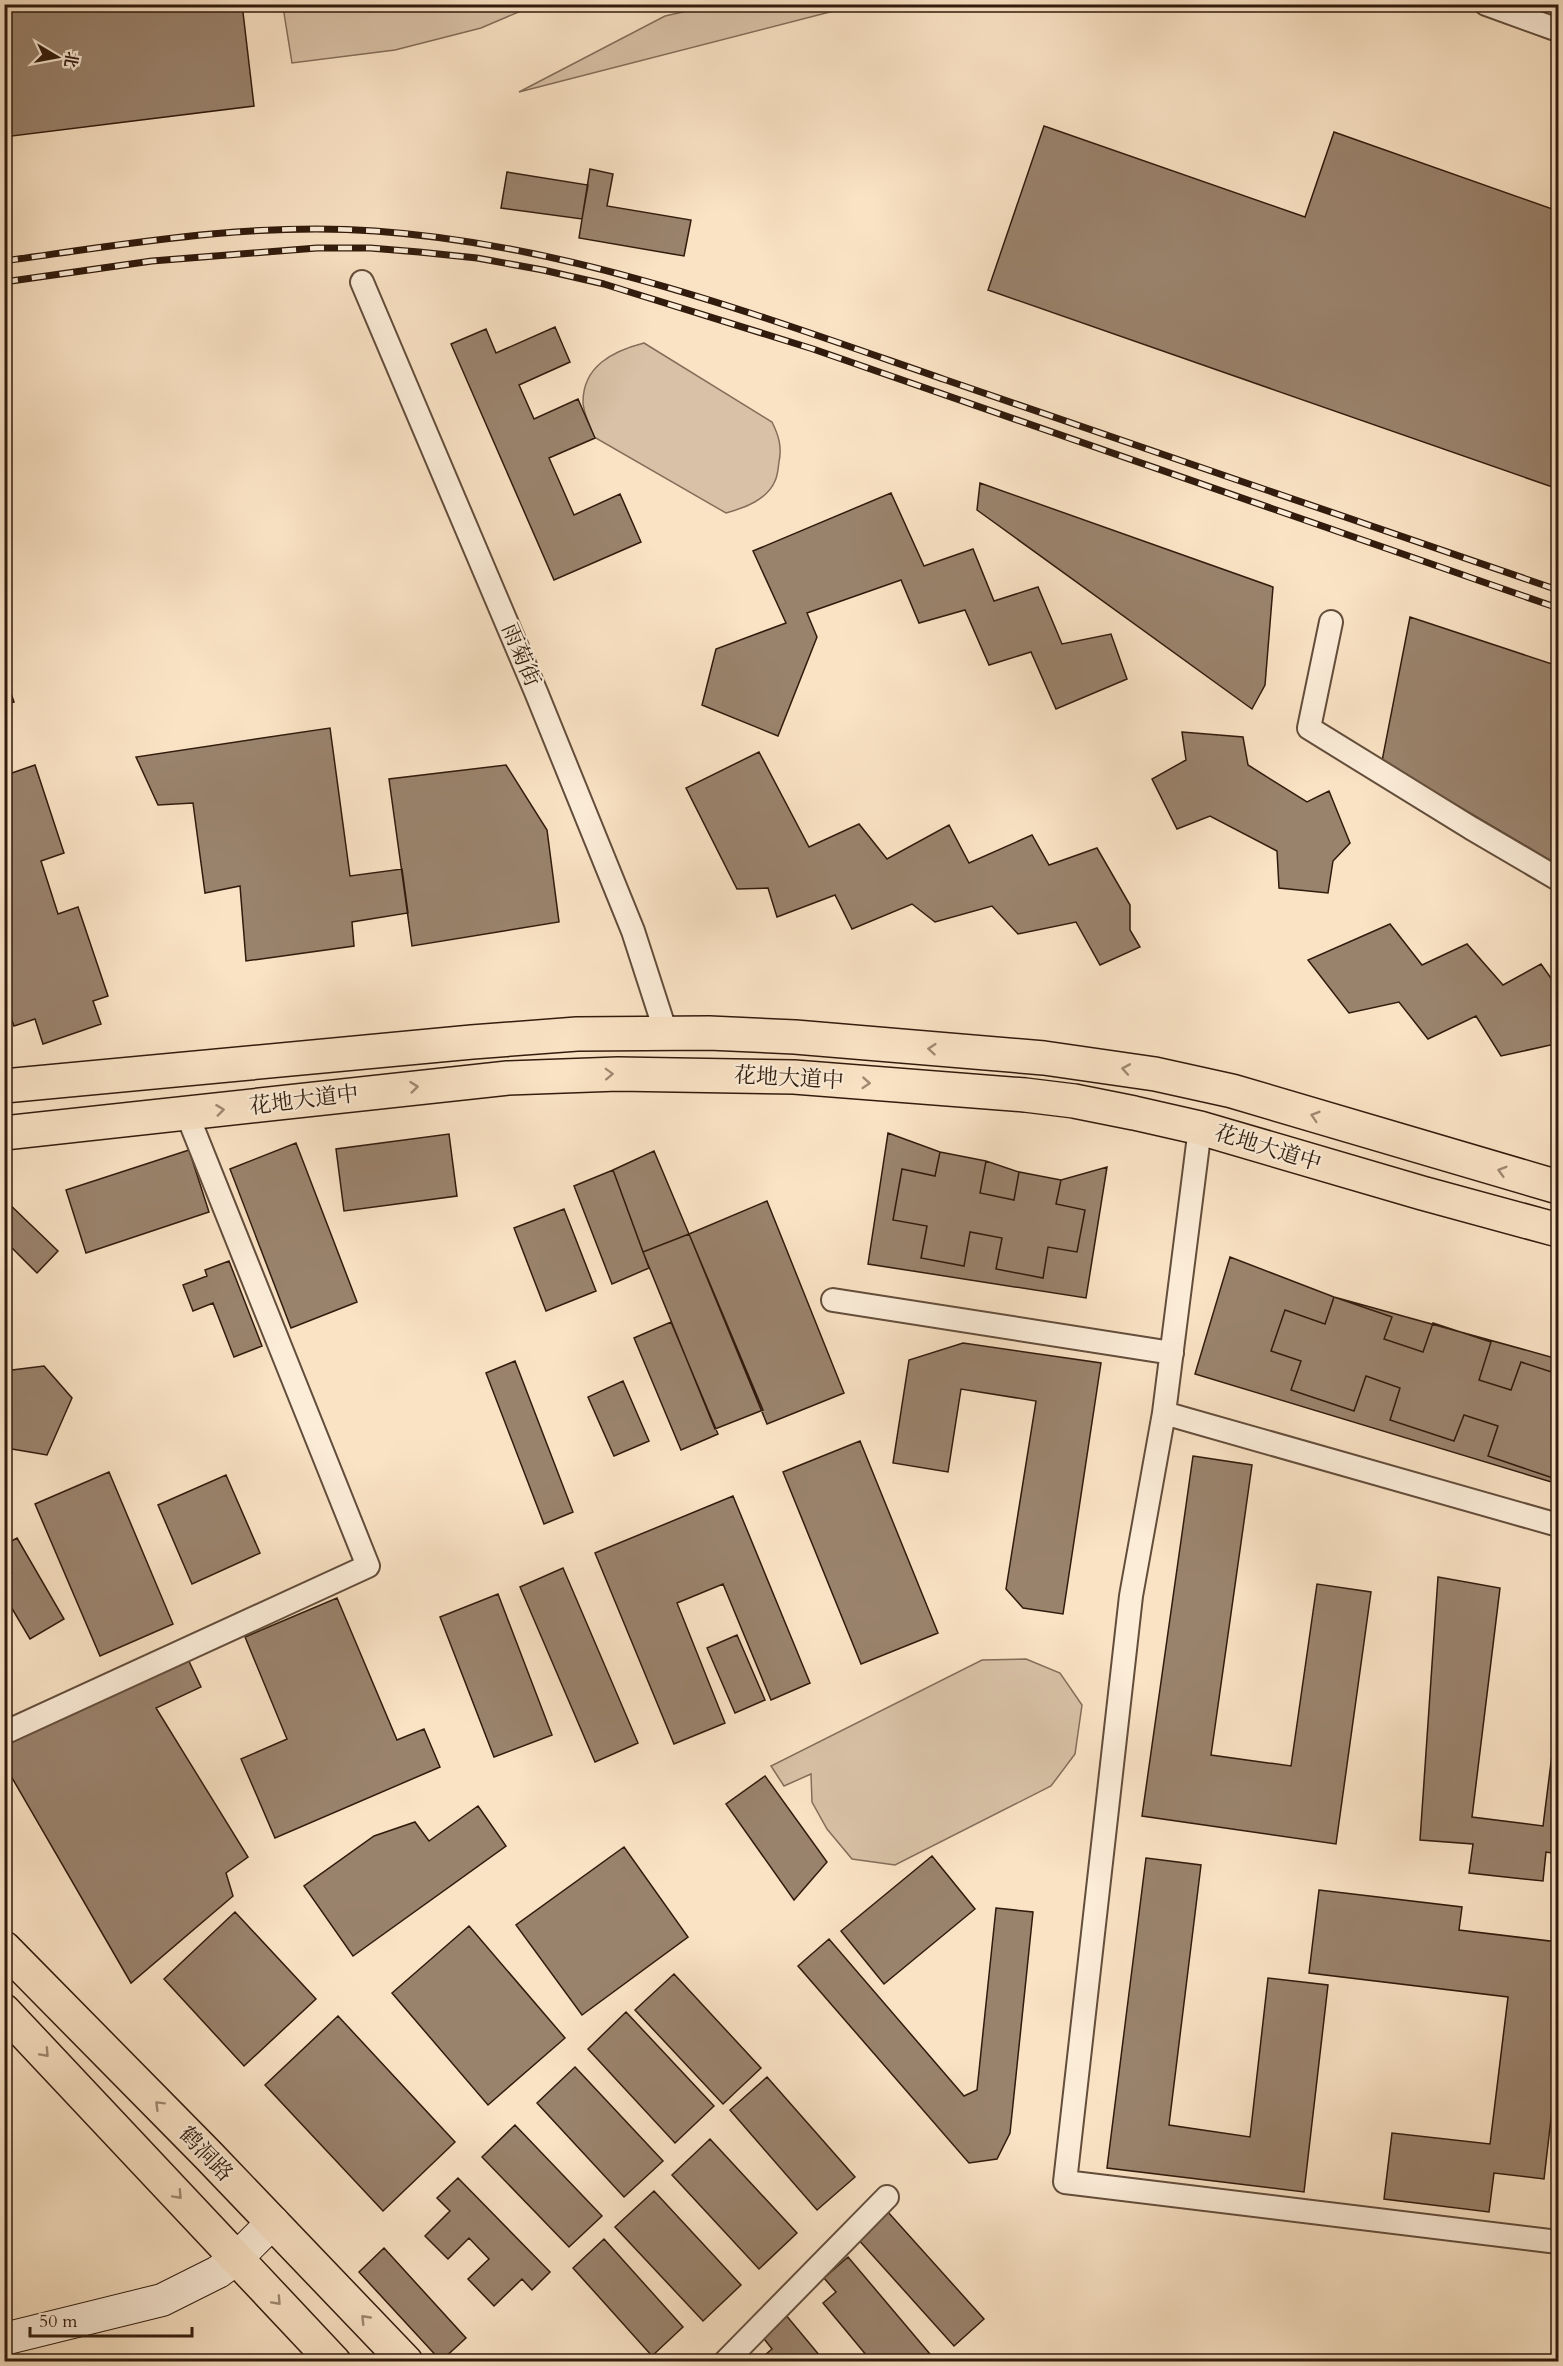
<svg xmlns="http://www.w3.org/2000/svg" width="1563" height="2366" font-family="Cardo,'Noto Serif SC',serif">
  <rect width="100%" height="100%" fill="#fae3c5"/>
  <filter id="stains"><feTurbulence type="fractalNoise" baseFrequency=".00333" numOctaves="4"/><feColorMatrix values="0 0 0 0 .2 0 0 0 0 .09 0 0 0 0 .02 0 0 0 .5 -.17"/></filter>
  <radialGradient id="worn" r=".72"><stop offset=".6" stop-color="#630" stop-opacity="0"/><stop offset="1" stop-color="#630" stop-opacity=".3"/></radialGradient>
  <!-- green -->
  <path fill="#d8c1a6" stroke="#846e5a" stroke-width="1.5" d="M300,5V4L535,5L481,28L395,50L292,63L283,7Z
    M857,5L519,92L665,16L709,6Z
    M644,343L772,422C779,436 782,447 779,462C778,468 778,475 775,481C767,500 744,508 726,513L594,437C591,427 583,413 583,402C583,366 613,351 644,343Z
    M1026,1659L1060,1673L1082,1705L1075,1754L1051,1786L895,1865L852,1859L827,1829L812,1802L811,1774L784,1786L771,1766L982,1660Z"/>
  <!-- building -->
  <path fill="#9a836d" stroke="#311b0d" stroke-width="1.5" d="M4,4H242L254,106L4,137Z
    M1044,126L1305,217L1334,132L1558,211V489L988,290Z
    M590,169L613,174L607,206L691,220L684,256L579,238Z
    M507,172L588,185L582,219L501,208Z
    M555,327L570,362L519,385L534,419L578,399L595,438L549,458L574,515L620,494L641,542L554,580L451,344L486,329L496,353Z
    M980,483L1273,587L1265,685L1252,709L977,510Z
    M891,493L924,566L973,549L994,601L1038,587L1062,644L1111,634L1127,679L1056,709L1031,652L989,665L965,610L919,623L901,580L807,613L817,637L778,736L702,705L716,649L786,623L753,551Z
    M1410,617L1558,666V865L1382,761Z
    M4,673L14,702L4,705Z
    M330,728L350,876L402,869L408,913L352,922L354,946L246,961L240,886L205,893L193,803L158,805L136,757Z
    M1182,732L1243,737L1248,765L1307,802L1329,791L1350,843L1333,861L1328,893L1279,888L1277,851L1210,816L1177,829L1152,779L1186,760Z
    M759,752L809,847L859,824L887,859L949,825L969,863L1032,835L1049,865L1097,848L1130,905V930L1140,947L1100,965L1076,922L1018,934L992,906L935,922L912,904L852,929L835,895L777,917L768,888L737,889L686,788Z
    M4,759L9,774L35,765L64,853L41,861L58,914L78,907L108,996L93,1001L101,1024L43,1044L35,1019L14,1026L4,999V934L8,933L4,921Z
    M506,765L547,830L559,922L412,946L389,779Z
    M1390,924L1422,965L1467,944L1503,985L1541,964L1558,988V1049L1555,1044L1501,1056L1476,1016L1428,1039L1399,1002L1349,1013L1308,960Z
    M888,1133L940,1152L986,1161L1019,1172L1061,1180L1107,1167L1086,1298L868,1264Z
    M449,1134L457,1196L344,1211L336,1149Z
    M296,1143L357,1302L291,1328L230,1169Z
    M189,1150L209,1212L86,1253L66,1190Z
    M654,1151L689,1234L643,1252L613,1170Z
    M940,1152L986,1161L980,1193L1014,1200L1019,1172L1061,1180L1056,1204L1085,1210L1077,1252L1048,1247L1043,1278L996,1269L1002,1238L970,1232L964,1266L921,1258L927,1226L893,1220L902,1169L935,1176Z
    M613,1170L649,1268L612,1284L574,1186Z
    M4,1199L58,1251L37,1273L4,1240Z
    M767,1201L844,1393L767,1424L689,1234Z
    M564,1209L596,1291L546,1311L514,1228Z
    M689,1234L763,1410L715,1429L643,1252Z
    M1230,1257L1334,1297L1558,1359V1484L1195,1374Z
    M229,1261L262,1346L234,1357L213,1303L193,1311L183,1285L207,1276L205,1270Z
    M1334,1297L1392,1317L1384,1339L1423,1352L1433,1323L1491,1342L1479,1380L1511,1390L1521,1362L1558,1374V1462L1553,1478L1488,1456L1498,1426L1464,1415L1454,1441L1390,1420L1400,1388L1366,1376L1354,1411L1291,1390L1301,1361L1271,1351L1285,1310L1325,1324Z
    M671,1322L718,1434L681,1450L634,1338Z
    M963,1343L1101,1363L1063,1614L1023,1608L1006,1589L1036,1401L961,1389L948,1472L893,1463L909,1360Z
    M515,1361L573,1512L544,1524L486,1373Z
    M44,1366L72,1398L47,1455L12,1449L4,1440V1371Z
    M623,1381L649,1441L614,1456L588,1397Z
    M860,1441L938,1633L861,1664L783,1472Z
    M1193,1456L1252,1465L1211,1755L1291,1766L1317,1584L1371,1592L1336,1844L1142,1816Z
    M109,1472L173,1624L100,1656L35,1504Z
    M226,1475L260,1553L192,1584L158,1505Z
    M733,1496L810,1683L771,1700L723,1584L677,1603L725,1723L674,1744L595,1553Z
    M17,1538L64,1619L30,1639L4,1595V1578L12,1573L4,1560V1545Z
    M563,1568L638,1743L595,1762L520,1587Z
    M1438,1577L1500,1588L1472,1817L1543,1826L1558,1707V1854L1546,1852L1543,1881L1469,1873L1473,1844L1420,1840Z
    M498,1594L552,1735L494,1757L440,1617Z
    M337,1598L397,1740L424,1729L440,1767L275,1838L241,1759L287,1739L245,1637Z
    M737,1635L765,1700L735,1713L707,1648Z
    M187,1657L201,1687L156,1708L248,1857L226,1873L233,1896L131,1983L4,1764V1742Z
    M765,1776L827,1862L794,1900L726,1804Z
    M478,1806L506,1846L353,1956L304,1886L374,1836L415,1822L429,1841Z
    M624,1847L688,1937L582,2015L516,1925Z
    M932,1856L975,1909L884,1984L841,1931Z
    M1146,1858L1201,1865L1169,2125L1250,2137L1268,1978L1328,1985L1304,2192L1107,2168Z
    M1319,1890L1462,1907L1459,1930L1558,1942V2059L1544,2179L1494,2173L1489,2212L1384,2199L1392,2133L1490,2144L1508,1997L1309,1973Z
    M996,1908L1033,1912L1010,2133L997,2159L969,2163L798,1966L829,1939L964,2096L977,2090Z
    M235,1912L316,1999L244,2066L164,1979Z
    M469,1926L565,2038L488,2105L392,1993Z
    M674,1974L761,2068L723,2104L635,2010Z
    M626,2012L714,2106L675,2143L588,2049Z
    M338,2016L455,2142L383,2211L265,2085Z
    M575,2067L663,2161L624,2197L537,2103Z
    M767,2077L855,2177L817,2210L730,2110Z
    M515,2125L602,2216L569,2247L482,2157Z
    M710,2139L797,2233L759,2269L672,2175Z
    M458,2178L550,2272L532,2290L522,2279L494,2306L468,2279L489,2259L469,2238L448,2259L425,2236L450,2211L437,2198Z
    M654,2191L741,2285L703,2321L615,2227Z
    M887,2211L984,2319L954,2346L857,2238Z
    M604,2239L683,2327L652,2356L573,2268Z
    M384,2248L466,2338L441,2361L359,2272Z
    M848,2257L935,2360L933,2362H872L823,2303L836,2292L824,2278Z
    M785,2314L825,2362H760L759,2360L772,2349L761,2335Z"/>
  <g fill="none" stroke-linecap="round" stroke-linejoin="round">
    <!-- street casing -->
    <g stroke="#634d3b" stroke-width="26">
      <path id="street" d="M1486,4L1558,30
        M362,282L536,692L633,931L666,1033
        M1331,622L1309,728L1471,828L1558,879
        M1200,1128L1164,1413L1131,1596L1065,2182L1558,2242
        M833,1300L1172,1353
        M1164,1413L1558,1525
        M4,1733L368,1566L187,1114
        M725,2362L887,2197"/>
    </g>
    <!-- secondary casing -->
    <g stroke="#311b0d" stroke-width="34">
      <path id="secondary" d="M4,2339L162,2300L218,2272L237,2258L273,2222"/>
    </g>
    <!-- primary casing -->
    <g stroke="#311b0d" stroke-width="36">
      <path id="primary" d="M4,1086L472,1042L577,1034L709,1033L795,1037L1044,1058L1155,1074L1232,1091L1558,1187
        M4,1133L508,1078L618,1074L794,1077L1025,1095L1074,1101L1134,1113L1200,1128L1422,1193L1558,1230
        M4,1948L208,2155L406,2362
        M4,2011L334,2362"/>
    </g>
    <!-- street -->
    <use href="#street" stroke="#fcedd9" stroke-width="22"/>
    <!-- secondary -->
    <use href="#secondary" stroke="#fcedd9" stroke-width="32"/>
    <!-- primary -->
    <use href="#primary" stroke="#fae3c5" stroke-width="33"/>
    <!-- rail casing -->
    <g stroke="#311b0d" stroke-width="7">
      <path id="rail" d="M4,261C127,244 251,222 375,231C573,245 760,316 946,380C1150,450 1354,520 1558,590
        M4,282L152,261L317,248H370L419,252L477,258L543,270L604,284L813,349L1558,608"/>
    </g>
    <!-- rail -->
    <use href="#rail" stroke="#fcedd9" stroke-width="4.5" stroke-dasharray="14" stroke-linecap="butt"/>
  </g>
  <!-- one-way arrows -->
  <defs><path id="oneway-chevron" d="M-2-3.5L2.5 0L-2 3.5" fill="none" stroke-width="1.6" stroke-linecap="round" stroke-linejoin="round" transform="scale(1.5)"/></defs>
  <g stroke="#a08972">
    <use href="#oneway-chevron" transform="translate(932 1049) rotate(-175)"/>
    <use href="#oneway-chevron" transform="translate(1126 1069) rotate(-170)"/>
    <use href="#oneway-chevron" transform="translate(609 1074) rotate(-2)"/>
    <use href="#oneway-chevron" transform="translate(866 1083) rotate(4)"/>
    <use href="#oneway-chevron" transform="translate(414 1087) rotate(-6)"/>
    <use href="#oneway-chevron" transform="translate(220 1110) rotate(-7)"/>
    <use href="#oneway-chevron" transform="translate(1315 1116) rotate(-163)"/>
    <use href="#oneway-chevron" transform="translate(1502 1171) rotate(-164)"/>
    <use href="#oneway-chevron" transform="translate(45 2053) rotate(47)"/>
    <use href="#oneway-chevron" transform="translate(159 2105) rotate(-135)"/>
    <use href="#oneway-chevron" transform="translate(178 2195) rotate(47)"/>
    <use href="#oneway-chevron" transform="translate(277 2301) rotate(47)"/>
    <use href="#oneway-chevron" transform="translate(365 2319) rotate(-134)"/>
  </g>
  <g text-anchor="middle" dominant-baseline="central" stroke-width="4.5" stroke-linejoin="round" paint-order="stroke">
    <!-- street labels -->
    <g font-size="22" fill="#311b0d" stroke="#fcedd9">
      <text transform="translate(521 655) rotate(67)">雨菊街</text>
      <text transform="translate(789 1078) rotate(3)">花地大道中</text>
      <text transform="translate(304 1100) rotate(-7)">花地大道中</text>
      <text transform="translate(1268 1148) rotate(17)">花地大道中</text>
      <text transform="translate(206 2154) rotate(46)">鹤洞路</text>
    </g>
  </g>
  <!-- margin -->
  <rect width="1563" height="2366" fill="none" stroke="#fae3c5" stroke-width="24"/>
  <rect x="6" y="6" width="1551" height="2354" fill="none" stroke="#311b0d" stroke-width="3"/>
  <rect x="12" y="12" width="1539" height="2342" fill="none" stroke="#311b0d" stroke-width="1.5"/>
  <!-- north arrow -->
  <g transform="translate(57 57) rotate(100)" stroke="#fcedd9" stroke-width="4.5" paint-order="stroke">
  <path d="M0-4.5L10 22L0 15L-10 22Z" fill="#311b0d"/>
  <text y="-9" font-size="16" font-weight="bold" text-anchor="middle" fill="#311b0d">北</text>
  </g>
  <!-- scale -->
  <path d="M30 2327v9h162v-9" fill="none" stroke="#311b0d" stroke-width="3"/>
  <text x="39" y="2327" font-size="18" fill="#311b0d" stroke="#fcedd9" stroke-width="4.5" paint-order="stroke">50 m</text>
  <rect width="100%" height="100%" filter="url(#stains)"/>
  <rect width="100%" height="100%" fill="url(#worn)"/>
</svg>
